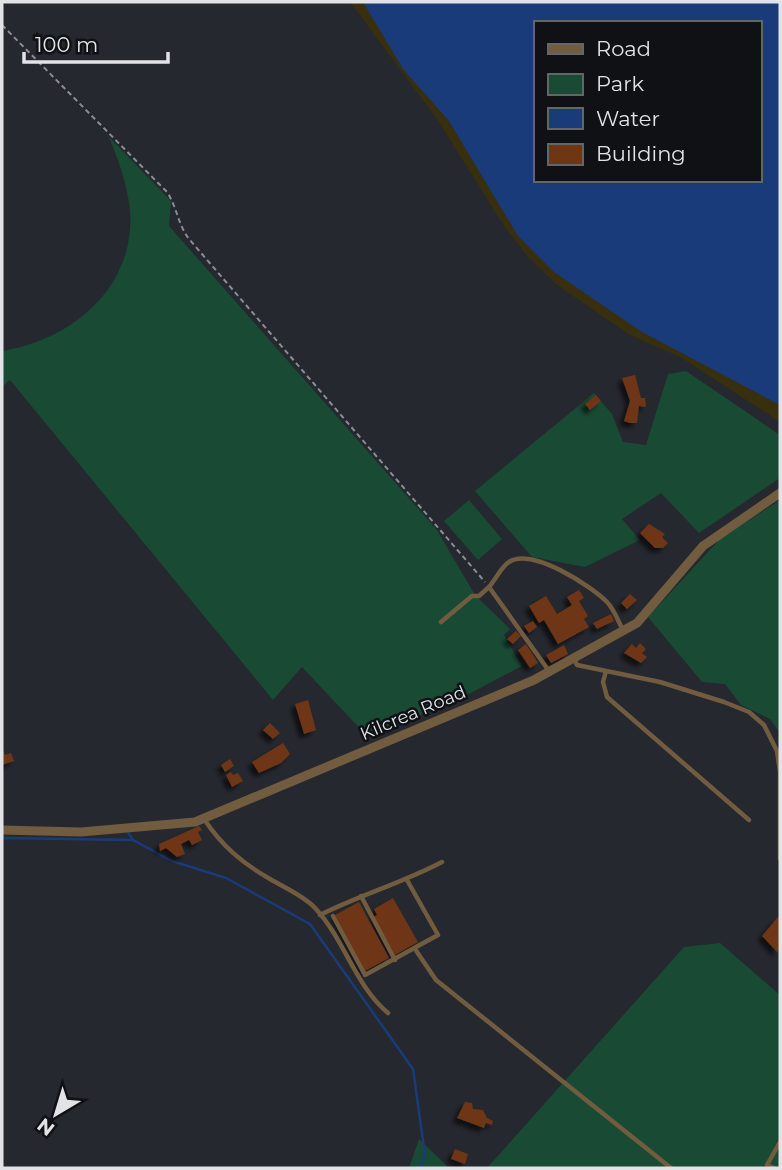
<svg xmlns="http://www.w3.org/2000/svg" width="782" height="1170" font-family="Montserrat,sans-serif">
  <defs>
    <filter id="shadow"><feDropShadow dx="-4.5" dy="4.5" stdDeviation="2" flood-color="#0009"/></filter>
  </defs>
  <rect width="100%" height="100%" fill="#25282f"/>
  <!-- green -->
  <path fill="#194a34" d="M109,137L171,201L169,226L437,530L475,595L510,629L504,635L522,666L448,705L366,735L302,667L273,700L10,380L2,387V351C72,340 136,287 130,210C127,184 119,161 109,137Z
    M686,371L780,435V478L699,533L661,493L622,519L640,540L585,567L532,557L475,491L594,393L612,414L623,442L646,445L668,374Z
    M469,500L502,539L478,560L444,521Z
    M780,500V733L770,719L741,705L725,684L702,682L648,617L720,539Z
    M720,943L780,995V1168H487L684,947Z
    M419,1139L449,1168H409Z"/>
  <!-- sand -->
  <path fill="#372f0e" d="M350,2H382L473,142L780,393V422L680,357L630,335L557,285L527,256L504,226L437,119Z"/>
  <!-- water -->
  <path fill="#1a3b7a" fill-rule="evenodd" d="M363,2H780V405L642,332L554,272L518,236L449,121L403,69ZM535,23H759V180H535Z"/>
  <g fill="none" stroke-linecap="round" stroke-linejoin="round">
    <!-- stream -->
    <path stroke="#1a3b7a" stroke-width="2.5" d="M127,831L133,840L172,861L226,878L310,924L413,1069L425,1155L420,1168
      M2,838L133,840"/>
  </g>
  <!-- building -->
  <path fill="#6e3613" filter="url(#shadow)" d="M635,375L641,398H645L646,407L639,406L637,423H630L624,421L630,401L622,378Z
    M596,395L601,401L590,410L585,404Z
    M649,524L665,534L662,537L668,543L663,548H655L640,533Z
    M579,590L584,598L579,601L588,616L584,619L589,627L558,644L544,620L539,623L529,606L546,596L557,614L572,605L567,597Z
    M630,594L637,600L627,609L621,603Z
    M611,614L614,621L597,629L593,623Z
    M533,621L537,627L529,633L524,626Z
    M516,631L521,636L513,644L507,639Z
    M640,643L646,649L642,653L647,657L641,663L624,653L632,644L636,648Z
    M526,644L538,663L530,668L518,650Z
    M564,645L568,654L551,663L546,655Z
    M308,700L316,730L304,734L295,704Z
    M270,723L280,733L273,739L263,730Z
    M283,743L290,754L281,763L259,773L252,762Z
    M2,747L5,755L11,753L14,761L2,765Z
    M230,759L234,766L225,772L221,765Z
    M231,772L233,775L238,773L243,781L232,787L226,775Z
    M199,826L202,830L198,832L202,840L192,845L189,840L181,844L185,854L177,857L166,848L160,851L159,844Z
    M393,898L418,942L395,955L373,917L377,915L374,909Z
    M359,902L389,958L365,971L335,915Z
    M778,917L780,918L778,953L762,936Z
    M465,1102L472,1103L473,1109L483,1110L487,1118L493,1121L492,1125L486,1123L484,1128L457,1118Z
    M455,1149L468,1154L465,1164L451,1159Z"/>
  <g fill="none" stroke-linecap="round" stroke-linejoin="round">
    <!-- path -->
    <path stroke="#8b8d93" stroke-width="2" stroke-dasharray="5 3.5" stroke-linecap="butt" d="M2,25L167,192C177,207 178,225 189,239L485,582"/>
    <!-- lane -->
    <path stroke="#725c3f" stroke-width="4.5" d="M441,622L472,596H479L489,587
      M574,659L577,665L660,682L724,702L749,712L764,725L777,751L780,772V859
      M549,671L489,587C495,580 502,566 509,562C532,547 591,586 607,602C614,609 618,621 623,630
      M606,671L603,682L607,697L749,820
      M204,819C222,846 242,863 270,879C285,888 304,896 315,908C345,940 354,984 388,1013
      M361,896L395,960
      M320,915C360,895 402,883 442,862
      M333,916L365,975L438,935L407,880
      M415,949L436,980L671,1168
      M774,1168L767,1165L780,1142"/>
    <!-- street -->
    <path stroke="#725c3f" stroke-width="9" d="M2,830L81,832L195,822L534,680L637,623L703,546L780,493"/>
  </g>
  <g text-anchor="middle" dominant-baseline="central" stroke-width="5" stroke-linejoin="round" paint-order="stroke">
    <!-- street labels -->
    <g font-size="18" fill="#e1e3e7" stroke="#101114">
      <text transform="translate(413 713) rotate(-23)">Kilcrea Road</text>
    </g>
  </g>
  <!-- border -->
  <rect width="782" height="1170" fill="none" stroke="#e1e3e7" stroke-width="7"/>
  <!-- legend -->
  <rect x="534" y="21" width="228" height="161" fill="#101114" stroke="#646568" stroke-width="2"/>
  <rect x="548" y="44" width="35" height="10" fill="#725c3f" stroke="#646568" stroke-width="2"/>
  <text x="596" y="56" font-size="21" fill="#e1e3e7">Road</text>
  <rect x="548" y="74" width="35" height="21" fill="#194a34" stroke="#646568" stroke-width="2"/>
  <text x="596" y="91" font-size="21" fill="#e1e3e7">Park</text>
  <rect x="548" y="108" width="35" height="21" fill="#1a3b7a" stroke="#646568" stroke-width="2"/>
  <text x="596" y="126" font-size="21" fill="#e1e3e7">Water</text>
  <rect x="548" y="144" width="35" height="21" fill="#6e3613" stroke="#646568" stroke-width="2"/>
  <text x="596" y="161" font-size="21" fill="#e1e3e7">Building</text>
  <!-- north arrow -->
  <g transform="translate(56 1114) rotate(218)" stroke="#101114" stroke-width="5" paint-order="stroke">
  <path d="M0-5L12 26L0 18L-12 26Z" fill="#e1e3e7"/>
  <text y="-10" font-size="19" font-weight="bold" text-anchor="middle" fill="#e1e3e7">N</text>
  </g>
  <!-- scale -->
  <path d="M24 52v10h144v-10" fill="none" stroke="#e1e3e7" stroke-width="3.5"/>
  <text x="35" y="52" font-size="21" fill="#e1e3e7" stroke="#101114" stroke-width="5" paint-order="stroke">100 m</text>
</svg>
